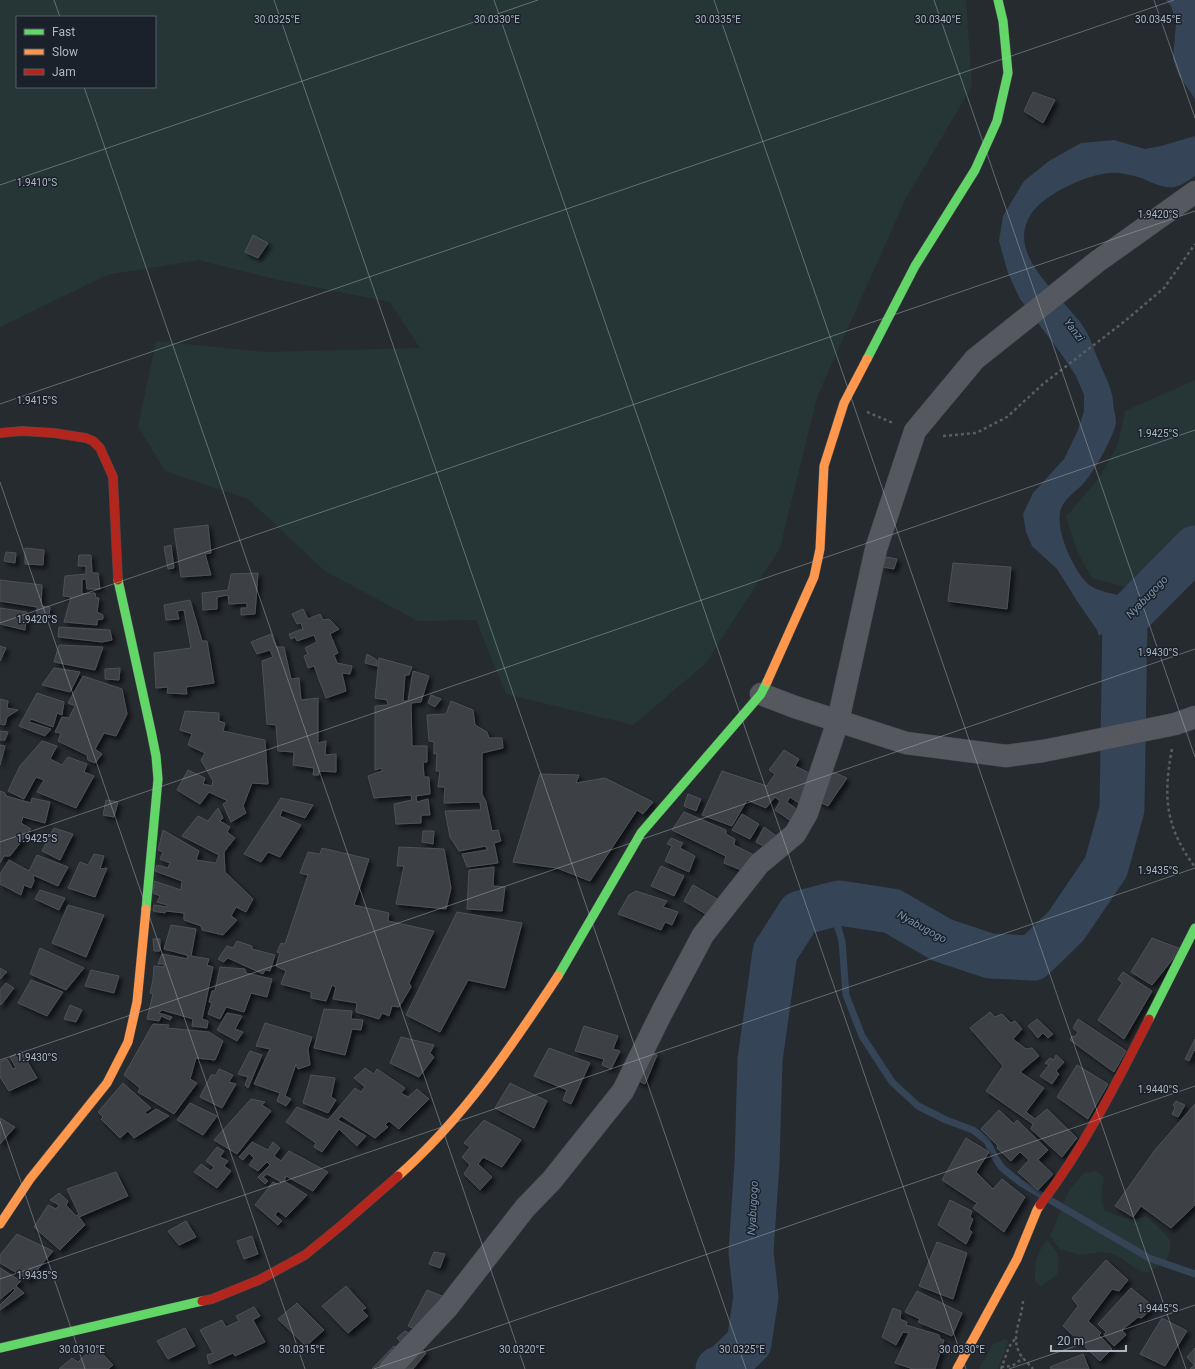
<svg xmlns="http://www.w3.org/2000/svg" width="1195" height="1369" font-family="Roboto,sans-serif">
  <defs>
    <filter id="shadow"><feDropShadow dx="3.5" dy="3.5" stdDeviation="2" flood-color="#0009"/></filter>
  </defs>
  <rect width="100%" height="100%" fill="#262b30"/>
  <!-- green -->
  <path fill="#263637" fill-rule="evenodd" d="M0,0H966L972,86L905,200L817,397L780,548L706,663L633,725L506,694L476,620L418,621L325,571L248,499L165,471L138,426L156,341L266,352L420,348L390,302L279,280L199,260L107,275L0,327ZM17,17H155V87H17Z
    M1195,380V533L1174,559L1140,591L1092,578L1078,553L1066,517L1102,474L1118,444L1125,411Z
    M1096,1171L1104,1177L1101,1201L1105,1211L1131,1220L1146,1216L1156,1225L1170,1240V1251L1166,1260L1149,1272H1143L1135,1268L1123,1259L1111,1253L1102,1252L1081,1255L1060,1249L1050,1236L1070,1189L1084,1173Z
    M1047,1240C1059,1254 1061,1257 1057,1275L1041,1286L1035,1282C1035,1265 1036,1253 1047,1240Z
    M1006,1339L1008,1342L998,1369H979L993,1344Z"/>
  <!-- water -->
  <path fill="#354457" d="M1166,0H1195V99L1179,76L1173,59L1176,23L1171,6Z
    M1195,136V176C1190,179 1184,184 1178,186C1166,191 1150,181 1138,177C1132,175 1125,174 1119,173C1094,170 1045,193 1031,214C1003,257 1067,298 1086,331C1092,341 1095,353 1100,364C1103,372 1108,380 1110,388C1113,395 1113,403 1114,410C1115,414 1116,419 1116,423C1113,438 1093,474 1082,485C1075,492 1064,499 1061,509C1054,528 1073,569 1087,583C1095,591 1115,594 1126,597L1125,619L1099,636L1097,630L1079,604L1057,569L1032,546L1026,532L1023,514L1033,493L1064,459L1078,430L1084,411V395L1076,376L1062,355L1020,299L1008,273L999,241L1003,216L1024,181L1049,161L1081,143L1114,140L1145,149L1161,146Z"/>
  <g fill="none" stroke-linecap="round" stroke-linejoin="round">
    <!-- stream -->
    <path stroke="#354457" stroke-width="7" d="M831,905L842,941L846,995L862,1036L892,1082L918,1106L946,1120L973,1130L987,1141L994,1156L1002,1168L1021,1183L1149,1258L1195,1274"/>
    <!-- river -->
    <path stroke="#354457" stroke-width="45" d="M718,1369L725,1366L749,1343L756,1297L751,1252L757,1163L760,1060L775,952L800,913L839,903L892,911L942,940L990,956L1033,958L1066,926L1106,867L1122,809L1125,619L1195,548"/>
  </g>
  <!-- building -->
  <path fill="#3c4045" stroke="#4d5258" filter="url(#shadow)" d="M1033,92L1055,100L1043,123L1024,111Z
    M253,235L268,243L258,258L245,252Z
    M208,525L211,553L205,554L211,575L181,577L174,529Z
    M171,545L174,568L168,569L164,547Z
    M25,548L44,550L43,565L25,564Z
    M6,552L16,553L15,563L4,561Z
    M79,555H91L92,573H98L100,589H87L86,579H82V594L95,593L96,598H99L97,612L103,615V619L97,620V625L64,622L71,597L63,596L65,576L86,574V566H78Z
    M886,557L897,559L894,569L883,567Z
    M953,563L1011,567L1007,609L948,601Z
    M258,573L255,614L241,615V608H247V603L229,604L228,595L217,597V609L203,610L202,593L228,590L231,574Z
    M0,580L42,585L41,606L50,607L49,616L37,615V607L0,601Z
    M190,600L202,641H207L214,683L186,687L187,694L167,693L168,687L156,688L154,653L191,648L184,610L177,611L179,619L166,620L164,605Z
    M0,608L27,612L25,630L0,624Z
    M303,609L308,619L320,614L323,620L329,619L339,629L330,634L338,653L334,655L337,663L352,666L350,674L342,673L346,691L326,698L314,666L308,668L304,656L308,654L305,648L317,642L314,635L297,641L295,637L291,639L289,634L303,629L301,623L297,624L292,614Z
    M59,627L110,630L112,640L102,642L58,637Z
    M271,634L276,647H284L291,679L299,678L301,700L318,698V743L326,741L325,755L336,754V772L319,771V775H313L314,768L293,765L294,752L278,751L276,725L267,724L262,661L273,657L270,650L257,654L251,642Z
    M59,645L103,647L95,670L54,662Z
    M0,646L6,648L0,661Z
    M367,654L377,660V666L365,663Z
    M379,658L412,667L409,675H405L403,701H408L413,671L429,676L421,702L411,703L412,746H427V762H423L424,777H429L430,794L416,796L417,802L428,799L430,815H421V823L396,824L394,804L412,800L411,795L374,798L368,776L382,771V768L375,770V706L388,705L387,700L375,698Z
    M54,668L80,672L70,692L42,685Z
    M120,668L119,680L105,679V669Z
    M83,676L122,689L127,714L116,736L104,733L95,749L102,754L95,763L88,760L87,755L58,741L61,733L55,732L62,717L69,718L75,706L68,703Z
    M37,693L64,702L62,715L57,713L53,727L31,719L29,722L51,729L45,736L19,726Z
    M431,695L441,699L435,707L428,703Z
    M0,699L8,701L7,708L18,710L7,717L5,725L0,724Z
    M451,701L473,710L475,725L487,732L489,738H502L503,748L482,753V794L486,802L492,831L498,830L501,841L494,843L498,863L467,867L462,854L487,850L486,846L459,851L450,837L445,811L481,810L480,802L444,803L445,787H438L440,771H436L437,753L434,754V742L429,741L427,715L446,714Z
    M185,711L219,713V721L225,723L223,731L265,740L268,784L252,783L243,806L246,813L231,822L223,804L228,801L209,792L200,804L177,790L188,770L205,778L203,784L212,786L213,781L201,760L205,753L188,745L192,734L180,730Z
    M0,731L8,732L5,740H0Z
    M42,741L57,746L50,759L62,765L68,757L87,764L84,772L94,776L76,808L37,792L44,780L36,777L24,799L8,791L20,766Z
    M0,745L5,746L0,765Z
    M784,750L799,759L795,766L823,780L828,770L847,778L828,806L808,797L800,804L790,797L787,802L799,811L791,821L775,810L780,801L775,797L766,808L747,800L732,826L702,815L722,771L767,786L775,774L769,770Z
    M540,774L579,775L576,783L605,778L653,802L643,814L637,810L590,881L557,868L513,862Z
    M0,791L5,793L6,796L31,803L32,798L50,802L45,823L23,817L21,823L31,829L10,856H4L0,863Z
    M688,794L701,799L696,811L684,806Z
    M281,798L313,805L305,818L282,810L280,816L301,825L280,857L268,852L261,862L244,854Z
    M106,800L118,802L114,817L103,815Z
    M218,808L223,818L220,821L230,827L227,832L235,838L224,852L225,872L253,899L246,912L236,907L231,916L237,920L223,935L202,930L201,926L184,920V913L166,911L165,913L153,911L154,905L167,907V905L157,902L160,896L153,893L154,881L181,890L182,881L155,871L157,865L168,868L170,863L160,859L163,852L158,850L163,830L199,851L196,860L216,863L219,855L182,836L198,816L208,821Z
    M684,812L726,830V834L735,839L734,845L756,856L746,872L724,863L726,856L672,830Z
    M742,814L759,824L750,839L732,830Z
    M764,827L782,840L774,852L756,842Z
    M54,828L73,834L60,860L42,851Z
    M423,831H434L433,844L422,842Z
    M671,838L683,843L680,848L695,856L689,872L665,861L672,846L667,844Z
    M399,847L444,849L451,888L446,909L396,904L404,866H397Z
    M322,848L369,859L354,905L389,913L388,921L434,931L409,983L411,987L399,1007L392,1006L389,1016L382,1013L379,1019L356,1012L357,1003L333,999L336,987L332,985L326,1001L311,998V992L281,984L286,971L276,966L280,953L277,952L281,943L285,944L308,875L300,873L308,852L320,854Z
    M94,854L104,856L100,869L107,868L95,897L68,888L80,862L88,865Z
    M37,855L68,867L58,886L33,875L34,881L31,888L24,885L21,895L0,884V874L9,860L29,871Z
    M661,866L684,876L674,896L651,886Z
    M494,867L493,886L505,887L502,911L467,909L469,870Z
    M693,885L719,900L709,916L684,901Z
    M40,890L65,898L59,910L35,899Z
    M636,891L667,901L663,907L678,912L672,925L665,922L661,930L618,914L629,895Z
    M68,905L104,915L86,957L52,943Z
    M457,912L522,923L505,988L468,980L440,1032L406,1015Z
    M171,925L196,929L191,956L209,959L207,965L213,967L202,1019L208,1021L207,1028L192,1026L193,1019L162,1010L159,1013L172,1017L170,1020L161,1016L159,1021L147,1019L153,994L150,993L153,980L154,966L164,967V964H158L162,954L188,959L187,955L164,949Z
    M1152,938L1181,949L1152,985L1131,972Z
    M153,939H160V951H154Z
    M237,941L252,946V949L275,955L270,971L265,970L263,974L228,958L224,962L218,959L227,946L233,948Z
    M40,948L84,968L66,990L30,974Z
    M220,967L245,969L246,973L272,979L267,997L251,993L244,1012L226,1007L220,1019L208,1014L212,1003L209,1002L212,991H215Z
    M0,968L7,972L0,979Z
    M91,970L119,976L114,993L85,986Z
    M1123,972L1152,991L1124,1039L1098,1020L1122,983L1118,979Z
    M31,980L63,992L47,1016L18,1003Z
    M6,983L14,988L1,1005L0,1004V990Z
    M70,1005L82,1010L76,1022L64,1019Z
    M324,1009L352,1011L351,1019L363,1020L361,1030L352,1029L345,1055L314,1048Z
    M990,1012L995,1017L1002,1014L1011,1023L1015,1021L1022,1029L1013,1039L1026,1049L1032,1048L1039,1056L1020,1072L1044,1088L1026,1112L1035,1119L1047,1109L1077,1138L1062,1157L1031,1129L1033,1124L986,1091L1003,1066L970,1028Z
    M227,1013L242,1016L235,1029L243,1032L237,1041L217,1030Z
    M1037,1019L1053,1034L1048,1038L1043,1033L1038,1038L1028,1026Z
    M1078,1019L1126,1051L1114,1072L1070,1040L1072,1036L1075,1037L1078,1032L1073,1028Z
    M265,1023L312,1037L308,1049L310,1065L298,1069L296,1064L285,1096L291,1099L286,1106L277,1101L280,1093L254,1084L270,1049L256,1046Z
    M153,1024L169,1025L167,1028L209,1032L223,1041L215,1060L196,1058L190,1079L197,1083L174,1114L138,1092L140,1088L124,1075Z
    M584,1026L618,1036L613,1049L620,1051L611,1069L602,1065L604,1059L575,1051Z
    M401,1037L434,1045L430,1053L434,1057L419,1077L390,1063Z
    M1195,1039V1051L1194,1050L1189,1061L1185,1059Z
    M549,1048L590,1063L571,1104L563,1100L567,1090L534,1076Z
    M633,1048L657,1055L645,1084L624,1074Z
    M21,1051L37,1078L9,1091L0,1077V1062L7,1059L13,1069L16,1068L10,1057Z
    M250,1051L262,1055L248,1088L245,1085L248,1077L238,1074Z
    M1056,1055L1064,1062L1056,1071L1059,1074L1052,1084L1040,1076L1049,1065L1045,1063L1050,1058L1054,1060Z
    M1077,1065L1108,1084L1088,1119L1057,1097Z
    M365,1068L374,1074L377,1069L405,1088L401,1093L408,1097L417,1089L429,1099L399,1129L389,1121L385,1125L388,1127L375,1138L341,1116L338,1120L366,1136L357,1146L339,1129L322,1152L314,1147L316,1143L286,1122L297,1107L328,1120L355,1088L361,1092L365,1087L354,1078Z
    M219,1069L233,1075L229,1082L236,1084L222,1108L200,1097L211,1075H216Z
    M311,1075L335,1078L331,1097L336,1100L328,1113L303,1103Z
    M123,1083L151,1108L145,1112L147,1115L156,1109L169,1116L134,1138L128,1131L120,1138L101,1119L103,1117L98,1112Z
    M510,1083L547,1101L534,1128L495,1108Z
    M251,1099L265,1102L262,1105L271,1111L237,1154L214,1140Z
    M1176,1101L1185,1105L1178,1117L1172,1114L1175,1108L1173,1105Z
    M190,1103L217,1116L203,1135L177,1120Z
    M1195,1104V1205L1171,1228L1141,1206L1133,1217L1115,1206L1155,1150Z
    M999,1110L1014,1124L1017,1120L1048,1150L1038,1160L1053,1174L1038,1190L1018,1172L1029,1160L1020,1152L1011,1161L997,1148L998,1146L981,1129Z
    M0,1118L15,1127L0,1144Z
    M484,1120L521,1140L502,1167L483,1157L478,1164L492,1177L480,1190L464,1174L470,1165L462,1157L470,1147L464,1143Z
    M966,1138L989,1152L976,1172L993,1189L1002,1179L1025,1197L1004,1232L973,1208L977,1203L942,1180Z
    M252,1142L268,1150L273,1142L280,1148L274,1156L281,1161L289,1151L328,1172L313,1191L286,1176L284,1181L307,1195L286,1217L278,1211L275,1215L282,1221L278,1225L255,1205L273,1182L279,1185L281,1182L267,1174L263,1177L268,1181L265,1184L258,1177L270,1165L267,1162L258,1171L249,1165L254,1158L249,1153L243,1160L239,1157Z
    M217,1147L224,1151L220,1157L228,1161L224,1166L231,1171L217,1188L194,1172L201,1164L211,1171L214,1167L206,1161Z
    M116,1172L128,1196L79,1217L85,1225L60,1250L34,1227L48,1205L56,1209L59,1205L50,1200L59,1193L68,1201L66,1205L76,1216L79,1214L67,1189Z
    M950,1200L972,1211L970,1217L973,1219L969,1229L972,1232L966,1244L938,1225Z
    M186,1221L196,1237L179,1245L168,1231Z
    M17,1234L53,1251L29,1280L0,1263V1255Z
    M252,1236L258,1254L244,1259L237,1241Z
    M937,1242L967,1253L953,1299L919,1286Z
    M434,1252L445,1254L440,1268L429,1264Z
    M1106,1260L1128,1280L1119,1291L1112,1289L1088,1321L1101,1333L1099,1335L1112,1349L1100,1361L1063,1326L1078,1306L1072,1298Z
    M0,1268L21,1281L16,1286L24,1293L0,1310V1305L15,1290L14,1288L0,1299Z
    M346,1286L366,1308L362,1310L368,1316L348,1333L322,1306Z
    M1131,1288L1153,1306L1142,1318L1138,1317L1122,1330L1126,1335L1114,1346L1104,1335L1106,1332L1098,1324Z
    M427,1290L447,1298L428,1335L408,1326Z
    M917,1291L962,1313L952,1336L918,1322L920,1319L905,1312Z
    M297,1303L324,1330L306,1346L278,1319Z
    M254,1307L260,1316L253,1320L265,1342L235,1356L233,1353L209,1364L207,1355L213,1353L200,1330L222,1320L226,1327L239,1321L236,1316Z
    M893,1308L901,1311L900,1319L907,1322L906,1325L939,1335L940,1339L944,1340L935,1369H913L895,1363L909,1333L903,1332L896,1345L882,1337Z
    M1162,1318L1187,1331L1165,1366L1140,1354Z
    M185,1328L195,1346L168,1359L157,1341Z
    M405,1331L412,1335L403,1345L397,1338Z
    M413,1342L426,1353L413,1369H372L394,1346L404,1351Z
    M95,1346L113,1365L108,1369H59L72,1358L78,1362Z
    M1195,1348V1369H1190L1194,1365L1187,1357Z
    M1083,1354L1089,1369H1051L1050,1367Z"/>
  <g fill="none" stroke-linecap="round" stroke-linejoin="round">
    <!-- street casing -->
    <g stroke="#44474b" stroke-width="23">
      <path id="street" d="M761,694L795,707L906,743L1006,756L1043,751L1073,745L1175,724L1195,717
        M390,1369L447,1308L525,1208L552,1180L623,1091L662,1012L703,935L759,864L795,834L807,813L838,721L876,549L915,431L975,359L1098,261L1195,192"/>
    </g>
    <!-- fast casing -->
    <g stroke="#44474b" stroke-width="10">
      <path id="fast" d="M867,359L915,266L975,170L997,121L1008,73L1003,21L998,0
        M118,580L151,731L156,756L158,779L146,909
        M558,976L641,833L761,694L767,682
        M1149,1019L1195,928
        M0,1348L202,1301"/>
    </g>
    <!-- slow casing -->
    <g stroke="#44474b" stroke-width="10">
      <path id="slow" d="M767,682L814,577L820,549L824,466L844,403L867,359
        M398,1176C463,1119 511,1047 558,976
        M0,1224L30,1179L107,1083L128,1042L137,1002L146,909
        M957,1369L1017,1259L1037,1210L1040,1205"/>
    </g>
    <!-- jam casing -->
    <g stroke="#44474b" stroke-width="10">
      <path id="jam" d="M0,433L22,431L54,433L86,438L93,441L100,448L113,477L118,580
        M1040,1205C1084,1148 1116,1084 1149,1019
        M202,1301L212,1299L259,1280L305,1255L343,1224L398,1176"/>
    </g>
    <!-- path -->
    <path stroke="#585e62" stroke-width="2.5" stroke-dasharray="3 3" stroke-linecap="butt" d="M867,412L893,423
      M943,436L976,433L1007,417L1043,384L1125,321L1164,288L1195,244
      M1172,749C1163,796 1165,827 1195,867
      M1023,1301C1022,1319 1010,1337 1020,1354C1024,1360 1029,1364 1033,1369
      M1001,1367L1012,1366L1023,1358
      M1001,1369L1009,1347L1015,1339"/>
    <!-- street -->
    <use href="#street" stroke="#55585e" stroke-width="22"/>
    <!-- fast -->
    <use href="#fast" stroke="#63d668" stroke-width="9"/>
    <!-- slow -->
    <use href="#slow" stroke="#ff974d" stroke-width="9"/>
    <!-- jam -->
    <use href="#jam" stroke="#b3261e" stroke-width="9"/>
  </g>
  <!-- ticks -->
  <path fill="none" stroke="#aeb7c2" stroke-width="1" stroke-opacity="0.45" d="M54,0L60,17M274,0L746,1369M494,0L966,1369M714,0L1186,1369M934,0L1195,757M1154,0L1195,118M84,87L525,1369M0,185L538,0M0,404L1174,0M0,482L305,1369M0,623L1195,211M0,842L1195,430M0,1060L1195,649M0,1121L85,1369M0,1279L1195,868M374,1369L1195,1086M1009,1369L1195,1305"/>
  <g text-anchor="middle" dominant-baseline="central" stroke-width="3" stroke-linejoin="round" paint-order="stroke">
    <!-- water labels -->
    <g font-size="11" font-style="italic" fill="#798fa9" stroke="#1a212a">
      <text transform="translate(1074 330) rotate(53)">Yanzi</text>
      <text transform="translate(1147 597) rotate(-46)">Nyabugogo</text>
      <text transform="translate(922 927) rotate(29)">Nyabugogo</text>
      <text transform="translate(753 1208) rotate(-87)">Nyabugogo</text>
    </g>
  </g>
  <g font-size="10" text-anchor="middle" fill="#aeb7c2" stroke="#1a212a" stroke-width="3" stroke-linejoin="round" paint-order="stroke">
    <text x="277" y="23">30.0325°E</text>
    <text x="497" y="23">30.0330°E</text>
    <text x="718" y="23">30.0335°E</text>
    <text x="938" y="23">30.0340°E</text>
    <text x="1158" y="23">30.0345°E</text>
    <text x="37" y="186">1.9410°S</text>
    <text x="1158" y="218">1.9420°S</text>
    <text x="37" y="404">1.9415°S</text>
    <text x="1158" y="437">1.9425°S</text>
    <text x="37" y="623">1.9420°S</text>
    <text x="1158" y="656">1.9430°S</text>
    <text x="37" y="842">1.9425°S</text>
    <text x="1158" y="874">1.9435°S</text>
    <text x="37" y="1061">1.9430°S</text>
    <text x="1158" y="1093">1.9440°S</text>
    <text x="37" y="1279">1.9435°S</text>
    <text x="1158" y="1312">1.9445°S</text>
    <text x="82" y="1353">30.0310°E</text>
    <text x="302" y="1353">30.0315°E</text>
    <text x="522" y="1353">30.0320°E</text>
    <text x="742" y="1353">30.0325°E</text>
    <text x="962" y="1353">30.0330°E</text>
  </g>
  <!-- legend -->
  <rect x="16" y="16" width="140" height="72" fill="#1a212a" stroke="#555d67"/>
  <rect x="24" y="29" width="20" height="6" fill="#63d668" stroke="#555d67"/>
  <text x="52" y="36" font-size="12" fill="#aeb7c2">Fast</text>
  <rect x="24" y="49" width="20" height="6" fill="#ff974d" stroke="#555d67"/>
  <text x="52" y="56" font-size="12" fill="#aeb7c2">Slow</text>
  <rect x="24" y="69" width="20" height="6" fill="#b3261e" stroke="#555d67"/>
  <text x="52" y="76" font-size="12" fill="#aeb7c2">Jam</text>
  <!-- scale -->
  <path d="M1051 1345v6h75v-6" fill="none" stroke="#aeb7c2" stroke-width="2"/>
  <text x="1057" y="1345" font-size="12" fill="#aeb7c2" stroke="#1a212a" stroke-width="3" paint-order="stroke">20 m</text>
</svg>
